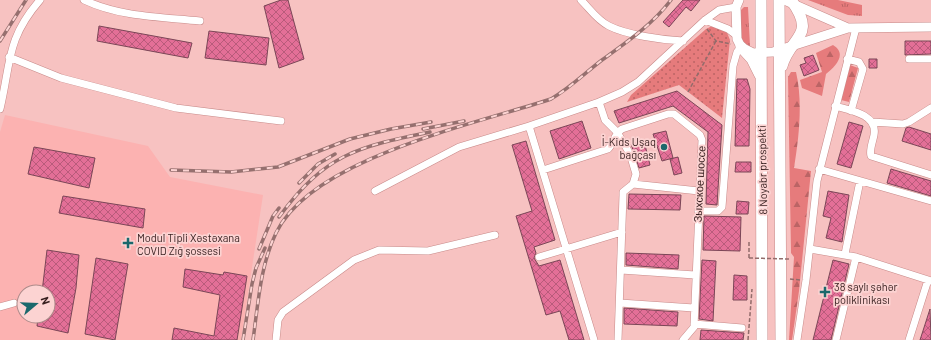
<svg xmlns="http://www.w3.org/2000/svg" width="931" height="340" font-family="Barlow,sans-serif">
  <defs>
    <pattern id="grass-tufts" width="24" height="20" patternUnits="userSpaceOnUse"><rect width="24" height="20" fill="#e67b7c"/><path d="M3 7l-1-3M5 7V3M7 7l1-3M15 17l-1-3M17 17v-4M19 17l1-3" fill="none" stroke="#bb6465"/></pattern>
    <pattern id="forest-firs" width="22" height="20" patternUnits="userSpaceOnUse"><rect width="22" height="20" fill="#e67b7c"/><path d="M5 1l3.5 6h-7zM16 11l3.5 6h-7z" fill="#bb6465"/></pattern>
    <pattern id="park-dots" width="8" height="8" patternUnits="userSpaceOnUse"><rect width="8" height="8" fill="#e67b7c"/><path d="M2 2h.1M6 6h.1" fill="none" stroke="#bb6465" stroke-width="1.8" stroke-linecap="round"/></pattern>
    <pattern id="building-cross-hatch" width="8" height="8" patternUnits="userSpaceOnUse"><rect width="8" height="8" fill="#e36f97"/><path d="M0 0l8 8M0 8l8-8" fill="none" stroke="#b95b7b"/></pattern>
  </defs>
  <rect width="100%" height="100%" fill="#f7c2c1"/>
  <!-- built -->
  <path fill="#fcb2b1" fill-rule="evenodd" d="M5,115L148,146L170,177L263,195L241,340H0V132ZM24,292H48V316H24Z"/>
  <!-- grass -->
  <path fill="url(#grass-tufts)" d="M808,0H838L862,5V16L848,15Z
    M744,7H748L750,46L743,45L741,41L740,11Z"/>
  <!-- forest -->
  <path fill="url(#forest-firs)" d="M833,45C848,54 835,67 826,74L822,96L802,88L800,80L822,72L816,53Z
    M850,65L858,68L849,102L841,100Z
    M791,72H796C803,102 799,137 794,168L811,171L799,291L792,340H789L794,257L791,253L788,77Z"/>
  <!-- park -->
  <path fill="url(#park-dots)" d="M712,26L726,30L730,40L722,118L679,85L627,102L631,95L706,29Z"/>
  <!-- building -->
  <path fill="url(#building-cross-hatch)" stroke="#7b4657" d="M281,0H288L304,59L279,68L264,6Z
    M683,0H700L691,11L686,7L669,27L663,22Z
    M99,26L192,43L188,58L97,41Z
    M209,31L269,38L266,65L205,58Z
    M905,41H931V54L905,55Z
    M813,55L819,70L804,76L800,65L806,63L804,58Z
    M869,59H877V68H869Z
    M737,79H747L750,89L749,146H735Z
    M677,91L722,125L717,205L706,204L708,132L673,106L619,123L614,111Z
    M582,121L591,148L559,159L550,131Z
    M849,122L863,126L851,168L837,164Z
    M909,127L931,134V150L902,141L906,128Z
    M666,131L673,158L662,161L653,134Z
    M526,141L555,240L534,247L536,253L534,258L539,266L560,260L584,340H569L560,311L546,315L516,216L532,211L512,145Z
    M644,141L650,165L639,168L631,144Z
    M34,147L95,158L89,188L28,174Z
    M678,157L682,173L674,175L670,159Z
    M736,162H751V172H735Z
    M891,169L931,181V196L887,183Z
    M828,191L849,195L842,242L826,238L831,218L823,216Z
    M629,194L681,195L680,210L628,209Z
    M63,196L145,209L143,228L59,213Z
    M737,201L749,202L748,214H736Z
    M704,216L741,217L740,251L703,250Z
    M47,250L79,255L76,288L68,333L37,326L38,318L48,319V292H42Z
    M626,253L679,255L678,269L626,265Z
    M96,258L128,264L115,340L85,334Z
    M702,260L716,261L713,321L699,319Z
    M833,260L849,264L831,340H813Z
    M185,269L223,275L224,272L247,276L237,340H172L174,328L214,336L220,295L183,287Z
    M734,275L747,276V300H733Z
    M624,308L678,312L677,326L624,324Z
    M930,309L931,340H920Z
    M701,330L744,333L743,340H700Z"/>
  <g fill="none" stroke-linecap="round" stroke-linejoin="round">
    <!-- minor casing -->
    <g stroke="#c88a89" stroke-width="8">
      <path id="minor" d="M84,0C120,17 161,17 200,21
        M581,0C590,9 597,20 609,26C627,35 662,40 683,41
        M705,20L728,29L736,35
        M9,57L61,78L176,108L281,121
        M847,59L859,62L863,69L851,111
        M909,59H931
        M835,106C849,110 878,114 874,135C873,141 869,150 871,156L931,175
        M0,109C11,63 6,39 40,0
        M872,122L903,124L909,122L931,108
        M819,169L931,201
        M543,170L608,149C614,143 614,134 622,129L668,114H674L700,135L702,140L694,327L683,340
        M633,184L699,191
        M375,191L459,147L529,126
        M698,211H718L722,207L733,66L737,52L741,47
        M810,249L856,257L931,281
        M845,254L860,181
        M539,257L622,232
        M621,270L695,275
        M620,303L694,308
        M0,307L14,303
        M694,324L742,328
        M276,340L278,320L283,312L354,260L379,250L428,251L495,235
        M594,340L529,126L599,102
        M618,340L623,195V192L633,184L636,174L630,154L617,132L605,120L599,102L622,92L638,82L705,20L719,10L736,7
        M797,340L806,280L817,181L856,28
        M836,340L856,257
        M909,340L928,280"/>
    </g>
    <!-- major casing -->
    <g stroke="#c88a89" stroke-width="10">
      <path id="major" d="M739,0L736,7L737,39L741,47L753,53L773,52L848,28L931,27
        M784,0L848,28"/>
    </g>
    <!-- highway casing -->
    <g stroke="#c88a89" stroke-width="12">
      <path id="highway" d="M761,0L762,340
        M779,0L781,340
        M741,47L752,59L760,75
        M782,66C790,36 818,37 791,0"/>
    </g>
    <!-- path -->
    <path stroke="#926c6b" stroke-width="1.5" stroke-dasharray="4 2" stroke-linecap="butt" d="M707,29L716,41L731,44
      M688,92L716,41
      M749,258V242H751
      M790,279L800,280
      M748,340L752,289"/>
    <!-- minor -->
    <use href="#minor" stroke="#fff" stroke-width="7"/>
    <!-- major -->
    <use href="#major" stroke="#fff" stroke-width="9"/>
    <!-- highway -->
    <use href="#highway" stroke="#fff" stroke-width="11"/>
    <!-- rail casing -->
    <g stroke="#96706f" stroke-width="3.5">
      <path id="rail" d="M0,41L26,0
        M423,129L464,121
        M171,170L231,172L278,167L350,139L391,129L431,122
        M299,183L318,164L335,154
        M279,217C325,154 357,147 430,132
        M259,249L273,216L279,208
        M243,340L252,284L256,268L265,248
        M253,340C258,305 260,266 276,233C312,158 476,124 551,99C570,88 585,73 602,60C627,42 652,25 671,0"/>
    </g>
    <!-- rail -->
    <use href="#rail" stroke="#fcd3d2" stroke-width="2" stroke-dasharray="6" stroke-linecap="butt"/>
    <!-- path-bridge -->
    <path stroke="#926c6b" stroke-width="1.5" stroke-dasharray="4 2" stroke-linecap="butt" d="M749,258L790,259"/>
  </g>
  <!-- markers -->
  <g fill="#1b686c" stroke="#fcd3d2" stroke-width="1.5">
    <circle cx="664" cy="147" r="4"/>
    <path d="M126 237h4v4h4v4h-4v4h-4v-4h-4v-4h4z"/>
    <path d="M823 286h4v4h4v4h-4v4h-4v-4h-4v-4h4z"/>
  </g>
  <g text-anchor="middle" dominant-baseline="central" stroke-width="3.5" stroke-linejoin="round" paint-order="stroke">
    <!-- poi labels -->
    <g font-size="11" fill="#361e1e" stroke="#fcd3d2" text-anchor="start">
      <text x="656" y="141" text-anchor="end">İ-Kids Uşaq<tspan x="656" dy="13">bağçası</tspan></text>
      <text x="137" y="237">Modul Tipli Xəstəxana<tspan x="137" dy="13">COVID Zığ şossesi</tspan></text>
      <text x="834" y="286">38 saylı şəhər<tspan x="834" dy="13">poliklinikası</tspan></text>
    </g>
    <!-- street labels -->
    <g font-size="11" fill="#361e1e" stroke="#fcd3d2">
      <text transform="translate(762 170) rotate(-91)">8 Noyabr prospekti</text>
      <text transform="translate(699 184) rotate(-87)">Зыхское шоссе</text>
    </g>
  </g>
  <!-- north arrow -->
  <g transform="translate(36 304) rotate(71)"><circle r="19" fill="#fcd3d2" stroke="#ad8b8a"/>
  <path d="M0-3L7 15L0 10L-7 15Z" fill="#1b686c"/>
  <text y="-6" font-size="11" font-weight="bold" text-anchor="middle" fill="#361e1e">N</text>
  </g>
</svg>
